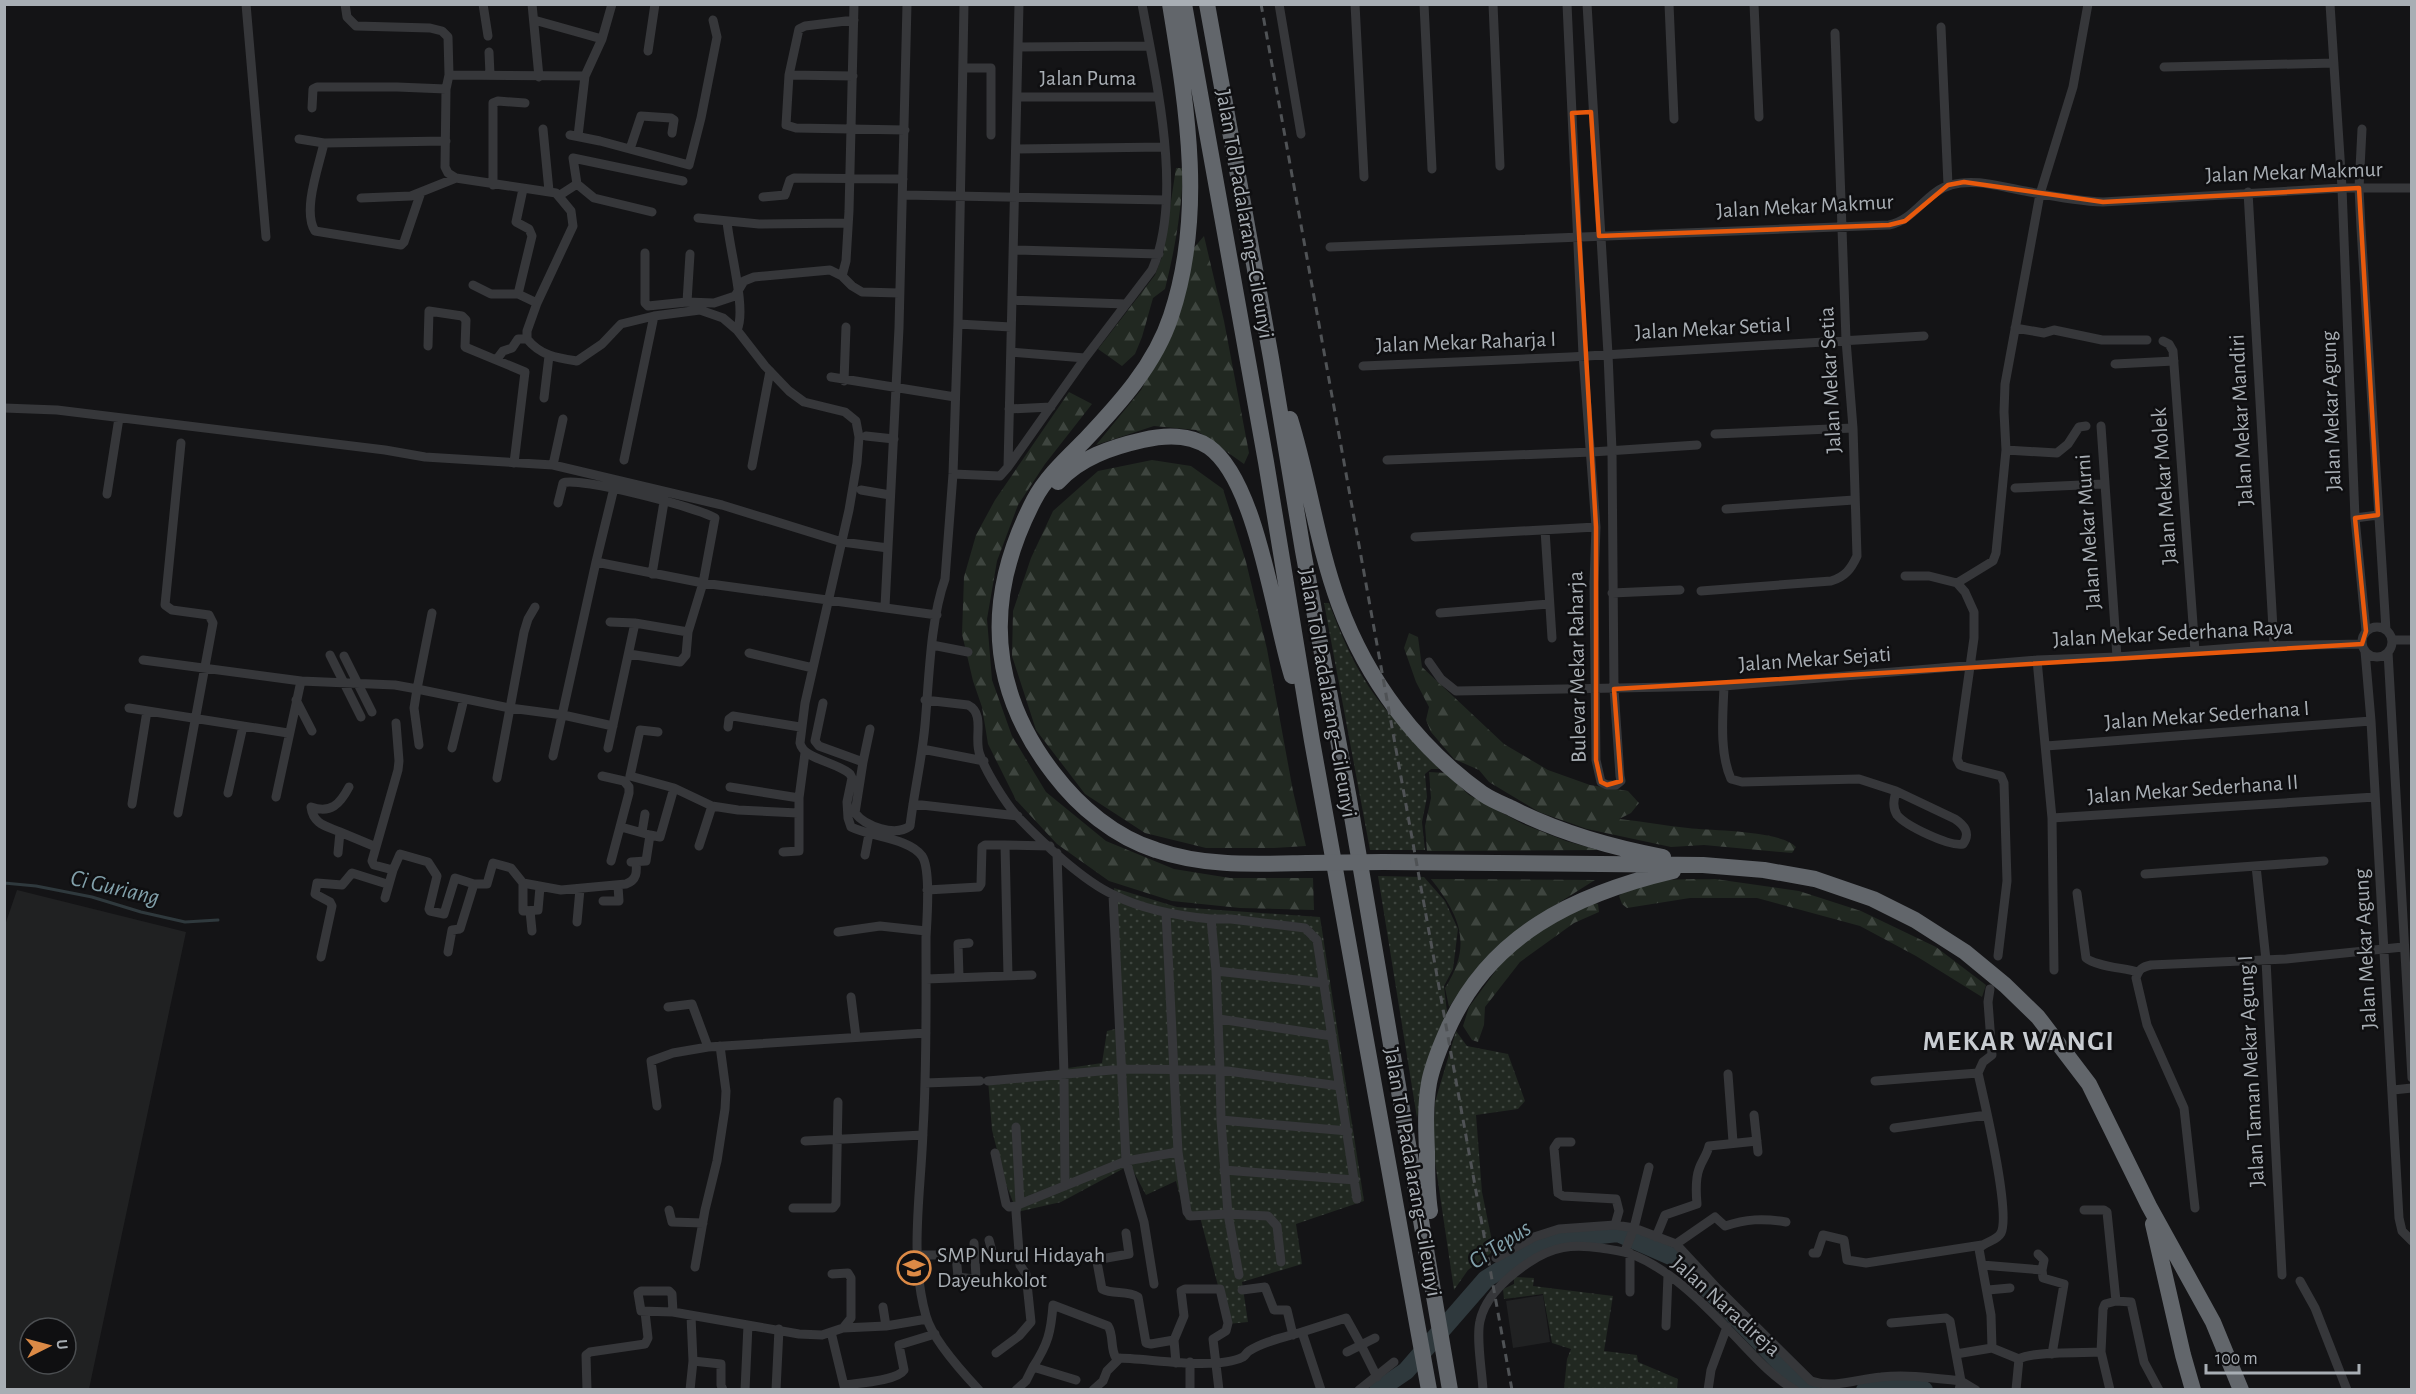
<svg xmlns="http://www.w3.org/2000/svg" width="2416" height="1394" font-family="'Alegreya Sans',sans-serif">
  <defs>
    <pattern id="grass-dots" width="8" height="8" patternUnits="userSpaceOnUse" patternTransform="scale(1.5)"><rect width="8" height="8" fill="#212821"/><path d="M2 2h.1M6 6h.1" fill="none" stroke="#3e453f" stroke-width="1.8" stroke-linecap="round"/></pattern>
    <pattern id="forest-firs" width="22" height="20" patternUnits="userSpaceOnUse" patternTransform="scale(1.5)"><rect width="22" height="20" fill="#212821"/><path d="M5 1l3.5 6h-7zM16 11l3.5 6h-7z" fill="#3e453f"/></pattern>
  </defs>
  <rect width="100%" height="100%" fill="#141416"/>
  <!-- built -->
  <path fill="#202122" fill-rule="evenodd" d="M17,890L186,932L89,1389H5L4,928ZM30,1328H66V1364H30Z
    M1543,1295L1550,1342L1513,1348L1506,1301Z"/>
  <!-- grass -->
  <path fill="url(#grass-dots)" d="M1324,603H1329C1340,632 1352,661 1369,687C1388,716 1419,745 1444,769H1431L1425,774L1427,797L1422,822L1425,850H1370Z
    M1378,876L1424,877L1445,901L1458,929L1453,969L1444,986L1447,1012L1430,1056L1417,1118Z
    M1114,888L1177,907L1320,917L1364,1201L1296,1224L1302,1264L1242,1282L1248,1322L1228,1324L1200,1217L1186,1220L1176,1181L1146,1195L1130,1165L1061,1202L1017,1212L1005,1182L992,1130L988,1080L1102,1063L1107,1031L1120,1028Z
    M1456,1031L1467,1046L1508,1054L1525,1101L1518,1109L1476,1115L1482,1192L1494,1251L1468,1270L1454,1290L1433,1148L1435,1102Z
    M1514,1277L1534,1278L1533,1286L1613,1296L1604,1351L1637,1355L1638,1362L1678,1379L1677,1389H1564L1567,1359L1571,1349L1552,1343L1543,1294L1504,1299L1503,1289L1514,1284Z"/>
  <!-- forest -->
  <path fill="url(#forest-firs)" d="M1176,168H1183C1182,209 1175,249 1165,289L1153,298L1142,337L1135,354L1122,366L1098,349L1155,275L1163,254Z
    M1204,236L1224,321L1249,453L1244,464L1196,430L1154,426L1096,445L1141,390L1174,325L1192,250Z
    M1069,392L1092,404L1045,464L1018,505L997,561L987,619L992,680L1012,736L1046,792L1106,841L1174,869L1230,878H1313L1314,910L1240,908L1172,901L1109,881L1057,844L1016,800L988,744L982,707L973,681L962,634L964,577L976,535L995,500Z
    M1152,460L1191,466L1223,489L1246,562L1267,649L1293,791L1306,846L1274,848H1206L1145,833L1085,794L1036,730L1012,656L1013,611L1031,558L1053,511L1098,471Z
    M1409,633L1418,637L1422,667L1504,744L1548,770L1590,785L1628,791L1639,803L1631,813L1619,819C1642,821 1665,826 1688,828C1712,831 1780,830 1796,847L1792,853L1704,845L1671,847L1587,829L1539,812L1489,782L1479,770L1454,759L1431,732L1426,720L1429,707L1416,682L1404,648Z
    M1429,772L1446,773L1469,795L1523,824L1566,841L1598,850L1427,851L1425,826L1431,798Z
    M1431,879L1595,880L1541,914L1467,982L1449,1007L1445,988C1473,945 1460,916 1431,879Z
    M1715,879L1799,891L1861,911L1936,947L1986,985L1982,997L1916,956L1860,926L1757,898H1690L1627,908L1622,904L1619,896C1638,876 1689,880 1715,879Z
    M1590,901L1598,904L1599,912L1574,923L1520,962L1485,1007L1484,1025L1478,1042L1472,1040L1463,1026L1469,1007L1516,943Z"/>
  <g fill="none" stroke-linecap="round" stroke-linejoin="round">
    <!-- stream -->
    <path stroke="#2f393d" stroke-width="3" d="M4,883L36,886L92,897L141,912L185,922L218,920"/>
    <!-- river -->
    <path stroke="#2f393d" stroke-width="18" d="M1378,1390L1406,1371L1486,1279L1546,1241L1618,1233L1675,1258L1718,1299L1781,1364L1812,1390
      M1865,1390L1912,1386L1924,1390"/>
    <!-- street -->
    <path stroke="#36373a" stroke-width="9" d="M246,4L266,237
      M345,4L347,17L356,26L430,28L442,31L448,37L449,75L446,89L445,167L448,173L456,178L556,193L571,211L573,226L537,303L527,331V339C541,356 557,358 577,361L602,344L621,324L654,316L700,310L723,318L737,330L765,366L789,391L804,402L845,412L856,421L859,437L857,463L849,510L805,703L800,743C803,759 837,762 850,774L852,778L847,802L848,818L851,827C871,837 909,838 922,856C931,869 927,919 926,937C926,1002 927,1066 923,1131C921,1192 909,1256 926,1316C932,1338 963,1373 979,1390
      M483,4L488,36
      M532,4L539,77
      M1279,4L1301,134
      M1355,4L1364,177
      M1424,4L1432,169
      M1493,4L1500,166
      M1567,4L1583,355L1596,527L1594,583L1596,760L1601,782L1607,785H1616L1621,781L1620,776L1614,689L1612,451L1608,354L1587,4
      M1669,4L1674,119
      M1754,4L1759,117
      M2330,4L2342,188L2355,518L2366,631
      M534,20L602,39
      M854,20L805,26L799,29L789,75L786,125L796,128L905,130
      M1941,27L1948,185
      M1018,47L1150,46
      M648,51L655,4
      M489,52L490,75
      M2164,67L2334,63
      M963,68H991V135
      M449,75L585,76L578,136
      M789,75L853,76
      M585,76L602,39L612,4
      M1018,97H1158
      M312,108L313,89L317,87H397L446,89
      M543,129L549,191
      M2362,129L2359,188L2361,228L2386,630
      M570,135L600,141L689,165L701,118L717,37L713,20
      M299,139L324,143
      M630,149L641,116L671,118L674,120L672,133
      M1017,149L1164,147
      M577,184L594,198L652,212
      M493,185V103L498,101L525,103
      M523,189L516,222L529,229L532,236L518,294L537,303
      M421,192L404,242L401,245L315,231C302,211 319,166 324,143L446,141
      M2248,192L2274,646
      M560,195L577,184L573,158L683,181
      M903,195L1166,200
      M763,197L785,195L790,180L794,178L903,179
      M361,198L411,196L456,178
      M698,218L759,224L848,223
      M727,221C729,248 747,310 737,330
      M1330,247L1889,225C1915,220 1926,191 1951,185C1975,178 2001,187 2025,191C2051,196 2077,201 2103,202L2342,188H2412
      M1014,250L1159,254
      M645,253V303L648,306L687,302L714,303L735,296L744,281L754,277L830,270L842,276L852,286L862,292L899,293
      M842,276L846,261L849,211L854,4
      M473,285L491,294H518
      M1012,300L1126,304
      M687,302L690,254
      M958,324L1011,327
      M2015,328L2044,333L2054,330L2102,340H2147
      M2163,341L2169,344L2173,351L2195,651
      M428,346L429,311L462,316L466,320L465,347L525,372L514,463
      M1011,352L1085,358
      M497,359L503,351L512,348L518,339H527
      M2115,364L2174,361
      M1363,366L1570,357L1924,336
      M831,377L955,397
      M844,381L846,327
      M544,398L549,356
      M4,408L57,410L385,450L425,457L553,465L722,505L842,542L888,548
      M1009,409L1051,407
      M2101,426L2117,657
      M1715,434L1853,428
      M866,436L894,439
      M2006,450L2057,453L2068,444L2079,427L2086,426
      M624,460L654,316
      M1387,460L1592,452L1697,445
      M553,465L563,419
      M752,466L770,371
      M1008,467L1085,358L1152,270C1184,197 1156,81 1142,4
      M953,474L1000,476L1008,467L1019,4
      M2015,488L2103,484
      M861,490L890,495
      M107,494L119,418
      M558,503L563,483C577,476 700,508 715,518L703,583L688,632L635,623L610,622
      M1726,509L1854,500
      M2355,518L2378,515
      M1545,530L1552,638
      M1415,537L1596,527
      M596,562L614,488
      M652,574L664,502
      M1905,576H1929L1957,583
      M1701,591L1831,581C1845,577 1851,569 1857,556L1853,428L1846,340L1835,33
      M1612,593L1680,590
      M535,607L528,619L524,632L510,708L563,715L613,726
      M885,607L899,328L907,4
      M1440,613L1549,604
      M2362 642a15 15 0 1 1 30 0a15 15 0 1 1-30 0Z
      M2392,640H2412
      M932,645L968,652
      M2365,651L2371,721L2399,1218L2402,1231L2412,1241
      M2388,652L2412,1078
      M749,653L813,668
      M629,654L680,662L686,655L688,632
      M330,655L361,717
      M344,656L372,712
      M143,660L301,681L395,685L417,689L432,613
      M2037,660L2052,818L2054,970
      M1429,662L1441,679L1456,691L1724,686L2037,660L2117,657L2259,646L2362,644
      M1724,686C1723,714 1719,752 1731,779L1742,782L1859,779L1896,791L1955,819C1964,825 1971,833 1963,844C1950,847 1906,826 1897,815C1892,807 1894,799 1896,791
      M296,700L312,731
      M925,700L968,705C986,714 973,739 980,755C986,772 1006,804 1018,817C1042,842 1083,881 1114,895C1144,910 1178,916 1211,919L1216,971L1220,1070L1123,1069L988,1081
      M823,703L815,741L819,746L863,762L855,813C865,826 895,837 910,826C914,792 922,759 925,725C929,681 930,621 945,579L953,474L958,324L964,4
      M129,708L288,733
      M728,727L729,719L733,716L800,727
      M658,732L640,730L630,776L674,788L712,806L738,810L798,813
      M419,745L414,708L417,689L510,708L497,778
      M2046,746L2371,721
      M452,748L464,699
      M608,748L635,623
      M922,749L984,761
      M553,756L596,562L703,583L937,615
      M863,762L870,729
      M602,776L624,781L629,787V793L611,861
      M730,787L799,798
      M228,793L243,726
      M276,797L301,681
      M132,804L147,711
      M913,804L1018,816
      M178,813L213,623L209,615L172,610L165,605L181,443
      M2052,818L2375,797
      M621,827L650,835
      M340,832C326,826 313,824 311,807C331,814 340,804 349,787
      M642,832L645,814
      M699,846L712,806
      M783,852L799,851V798L805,753
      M338,853L340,832L376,847
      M1057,853L1064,1074L1065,1186
      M865,855L869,834
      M631,862L646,861L650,835L660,837L674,788
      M2256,866L2266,960L2282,1275
      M393,870L400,854L428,862L437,876L429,909L430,911L444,914L455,878L474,884
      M2145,874L2324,861
      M523,883V911L538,910L540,887
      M927,890L979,887L981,884L982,847L985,845H1005
      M2077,893L2086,958C2095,966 2124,968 2138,972
      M1113,895L1126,1161L1144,1222L1154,1284
      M385,898L393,870L374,865L372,861L398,770L399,761L396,723
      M603,901H619L618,886
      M530,911L532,931
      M1166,913L1178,1152L1187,1212L1190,1216L1228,1214L1268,1216L1277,1226L1281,1262
      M1211,919H1231L1305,928L1317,940L1357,1199
      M577,922L580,889
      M838,932L880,926L926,931
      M448,952L452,930L460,929L474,884H487L493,863L511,868L523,883L561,890L626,884C637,880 637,872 636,862
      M1998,956L2007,881L2004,783L2001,776L1965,767L1960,765L1957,759L1974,638V612L1965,592L1957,583L1993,561L1996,553L2006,450L2004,412L2005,384L2040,194L2073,87L2088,4
      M321,957L332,906L330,902L315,894L317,883L342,885L352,873L387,884
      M1216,971L1325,983
      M1008,976L1005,845L1050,846
      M959,977L958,944L969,943
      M926,979L1032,975
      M851,997L856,1037
      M668,1007L692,1004L708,1047
      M1219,1019L1332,1036
      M1728,1074L1733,1142
      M1875,1081L1978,1073
      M925,1083L980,1081
      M1340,1086L1220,1070L1221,1120L1348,1131
      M2393,1090L2412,1088
      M657,1106L651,1061L673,1053L708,1047L926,1033
      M1754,1115L1758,1152
      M1221,1120L1228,1214L1239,1275
      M1894,1128L1987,1115
      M805,1141L923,1135
      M1571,1142H1558L1554,1148L1558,1193L1563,1196L1616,1199L1619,1211L1615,1225
      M995,1153L1006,1204L1009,1207L1017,1206
      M1224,1170L1355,1180
      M1020,1204L1126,1161L1178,1152
      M793,1208H833L836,1204L838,1102
      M2195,1208L2184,1108L2147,1025L2136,978C2139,969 2142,967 2151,965L2286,959L2403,947
      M669,1210L672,1222L703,1223
      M2084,1210H2104L2107,1212L2116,1301L2131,1302L2144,1362L2159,1390
      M1126,1233L1129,1254L1101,1259L1097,1262L1102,1289C1113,1295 1127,1290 1138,1297L1146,1343L1151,1344L1174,1340L1176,1363
      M1656,1237L1665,1215L1697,1204C1696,1193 1695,1180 1699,1169C1702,1160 1707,1155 1709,1146L1757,1141
      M989,1240L993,1255L1019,1254
      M1676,1244L1715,1217L1725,1226C1746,1219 1763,1218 1786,1222
      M1625,1251L1634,1228L1649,1167
      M1630,1253V1292
      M1813,1253H1817L1823,1235L1844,1240L1847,1260L1866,1263L1982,1245
      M918,1255H956L958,1277L974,1279L976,1277L974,1243
      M1496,1258L1534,1237L1559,1229L1615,1225L1634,1228L1676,1244L1717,1288L1811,1381C1834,1389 1857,1379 1881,1377C1907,1374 1934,1378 1961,1381L1956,1354L1992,1348L1991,1315L1979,1249C1984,1241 1996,1242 2001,1233C2011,1213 1984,1100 1978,1073L1983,1062L1992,1055L1988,1002L1990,989
      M1982,1265L2042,1270L2044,1260L2038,1254
      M695,1267L705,1210L717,1161L725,1109L726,1091L720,1046
      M2042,1270L2043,1278L2064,1284L2052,1354
      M832,1274L848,1273L851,1278V1318L843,1328
      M2300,1281L2315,1308L2347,1390
      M1242,1290L1265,1287L1274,1310H1287L1293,1335
      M1988,1290L2010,1288
      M883,1307L886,1326
      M673,1312L672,1294L669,1291H641L638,1293L641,1311L673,1312L799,1334L822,1335L843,1328L886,1326L927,1319
      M1891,1323L1946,1318L1950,1321L1956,1354
      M1666,1326L1668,1275
      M831,1332L845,1390
      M1302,1332L1346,1318L1361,1345L1375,1338
      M1174,1340L1184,1316L1181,1291L1185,1289H1220L1228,1323L1226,1331L1213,1339L1219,1390
      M1992,1348L2019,1359L2016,1390
      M1347,1352L1361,1345L1377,1377
      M996,1353L1019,1336L1031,1322L1026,1274L1020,1265L1016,1212L1017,1206L1020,1204L1016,1127
      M2019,1359C2033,1351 2083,1353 2101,1352
      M693,1361L721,1364V1385L723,1390
      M1190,1362V1390
      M1076,1380L1033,1367C1048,1344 1051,1332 1053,1305L1108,1326C1114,1335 1110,1349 1116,1358C1149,1358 1214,1371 1243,1357C1246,1355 1246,1353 1249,1351C1264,1341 1286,1337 1302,1332L1321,1390
      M845,1385C858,1383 897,1381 904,1370L899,1345L935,1334
      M587,1390L586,1355L590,1352L645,1344L648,1338L645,1312
      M690,1390L693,1361L691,1316
      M745,1390L748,1325
      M776,1390L779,1329
      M1016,1390L1026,1381L1033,1367
      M1093,1390L1103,1381L1107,1371L1120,1358
      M1359,1390L1394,1362
      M1483,1390C1482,1371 1476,1338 1480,1321C1485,1297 1509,1276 1528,1263C1553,1246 1572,1244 1601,1248C1613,1250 1625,1251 1636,1256C1671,1271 1702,1302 1728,1329C1750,1351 1768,1374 1795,1390
      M1708,1390L1711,1370L1727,1327
      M1959,1390L1961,1381L1976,1390
      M2110,1390L2101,1352L2103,1309L2105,1304L2116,1301"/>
    <!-- highway -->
    <path stroke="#62666b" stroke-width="16" d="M1170,4C1187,108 1205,214 1171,316C1155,365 1119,404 1085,440C1067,458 1046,477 1034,500C984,596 987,688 1054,774C1079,807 1115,837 1156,850C1205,867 1256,864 1307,863
      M1184,4L1266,462L1312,741L1429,1390
      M1207,4L1271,358L1303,551L1349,799L1450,1390
      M1290,419C1309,480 1317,544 1339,604C1367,680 1417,747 1483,794C1492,800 1502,804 1511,808C1560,833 1610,847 1663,857
      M1058,482C1079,458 1112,447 1143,440C1164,435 1190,434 1209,447C1257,481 1274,619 1292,676
      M1383,862L1703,865L1764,870L1815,879L1873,899L1915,920L1965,952L2005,985L2038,1017L2089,1084L2149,1206L2213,1322L2241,1390
      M1430,1211C1427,1191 1427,1172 1427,1152C1426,1129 1425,1106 1429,1083C1432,1066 1440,1047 1447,1031C1489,935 1575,894 1673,871
      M2153,1224L2183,1355L2193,1390"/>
    <!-- rail -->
    <path stroke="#4f5255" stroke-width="3" stroke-dasharray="8 6" stroke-linecap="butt" d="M1261,4L1512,1390"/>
    <!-- highway-bridge -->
    <path stroke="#62666b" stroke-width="16" d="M1307,863L1383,862"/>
  </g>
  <!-- marked area -->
  <path fill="none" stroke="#e8590c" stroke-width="4.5" stroke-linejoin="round" d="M1591,112L1599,236L1889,225L1905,221L1948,185L1964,182L2103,202L2359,188L2378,515L2355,518L2366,631L2362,644L1614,689L1621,781L1607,785L1601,782L1596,760V527L1572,113Z"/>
  <!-- icons -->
  <defs>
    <g id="school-ring" transform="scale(1.725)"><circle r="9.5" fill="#0f0f11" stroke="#dc8a46" stroke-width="1.5"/><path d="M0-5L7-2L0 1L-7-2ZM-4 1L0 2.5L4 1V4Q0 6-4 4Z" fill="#dc8a46"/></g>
  </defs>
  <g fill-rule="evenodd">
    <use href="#school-ring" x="914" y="1268"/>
  </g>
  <g text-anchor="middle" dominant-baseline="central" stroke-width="5" stroke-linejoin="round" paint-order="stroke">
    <!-- street labels -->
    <g font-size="22" fill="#a8aeb4" stroke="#0f0f11">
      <text x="1088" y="78">Jalan Puma</text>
      <text transform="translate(2294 172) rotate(-2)">Jalan Mekar Makmur</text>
      <text transform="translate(1805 206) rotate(-3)">Jalan Mekar Makmur</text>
      <text transform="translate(1245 214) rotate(80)">Jalan Tol Padalarang–Cileunyi</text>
      <text transform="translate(1713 328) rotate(-3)">Jalan Mekar Setia I</text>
      <text transform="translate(1466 342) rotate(-2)">Jalan Mekar Raharja I</text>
      <text transform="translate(1830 380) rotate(-93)">Jalan Mekar Setia</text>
      <text transform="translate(2331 411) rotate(-92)">Jalan Mekar Agung</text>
      <text transform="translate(2241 420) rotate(-93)">Jalan Mekar Mandiri</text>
      <text transform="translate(2164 486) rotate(-94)">Jalan Mekar Molek</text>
      <text transform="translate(2088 532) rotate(-94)">Jalan Mekar Murni</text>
      <text transform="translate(2173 633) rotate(-3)">Jalan Mekar Sederhana Raya</text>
      <text transform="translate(1815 659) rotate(-4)">Jalan Mekar Sejati</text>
      <text transform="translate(1577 667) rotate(-91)">Bulevar Mekar Raharja</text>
      <text transform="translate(1328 693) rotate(80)">Jalan Tol Padalarang–Cileunyi</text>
      <text transform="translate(2207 715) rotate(-4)">Jalan Mekar Sederhana I</text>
      <text transform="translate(2193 789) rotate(-4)">Jalan Mekar Sederhana II</text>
      <text transform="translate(2365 949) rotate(-93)">Jalan Mekar Agung</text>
      <text transform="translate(2251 1071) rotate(-93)">Jalan Taman Mekar Agung I</text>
      <text transform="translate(1413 1172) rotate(80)">Jalan Tol Padalarang–Cileunyi</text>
      <text transform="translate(1726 1306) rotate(42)">Jalan Naradireja</text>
    </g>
    <!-- poi labels -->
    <g font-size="22" fill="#a8aeb4" stroke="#0f0f11" text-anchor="start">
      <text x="937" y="1255">SMP Nurul Hidayah<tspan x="937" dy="25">Dayeuhkolot</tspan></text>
    </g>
    <!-- water labels -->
    <g font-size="24" font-style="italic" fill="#82a1ab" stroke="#0f0f11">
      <text transform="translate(115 888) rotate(13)">Ci Guriang</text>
      <text transform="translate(1500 1245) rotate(-33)">Ci Tepus</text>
    </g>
    <!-- district labels -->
    <g font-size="28" font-weight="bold" letter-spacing="1.5" fill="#c8ccd1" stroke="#0f0f11">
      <text x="2019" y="1042">MEKAR WANGI</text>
    </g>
  </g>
  <!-- border -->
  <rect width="2416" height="1394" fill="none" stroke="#a8aeb4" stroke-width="12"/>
  <!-- north arrow -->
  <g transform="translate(48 1346) rotate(84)"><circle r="28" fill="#0f0f11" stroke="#4c4f52" stroke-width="1.5"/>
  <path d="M0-4.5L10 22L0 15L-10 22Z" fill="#dc8a46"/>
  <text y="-9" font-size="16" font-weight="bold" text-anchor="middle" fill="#a8aeb4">U</text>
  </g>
  <!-- scale -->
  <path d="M2206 1364v9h153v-9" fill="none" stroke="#a8aeb4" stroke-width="3"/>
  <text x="2215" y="1364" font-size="18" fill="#a8aeb4" stroke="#0f0f11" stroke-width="4.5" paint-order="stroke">100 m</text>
</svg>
